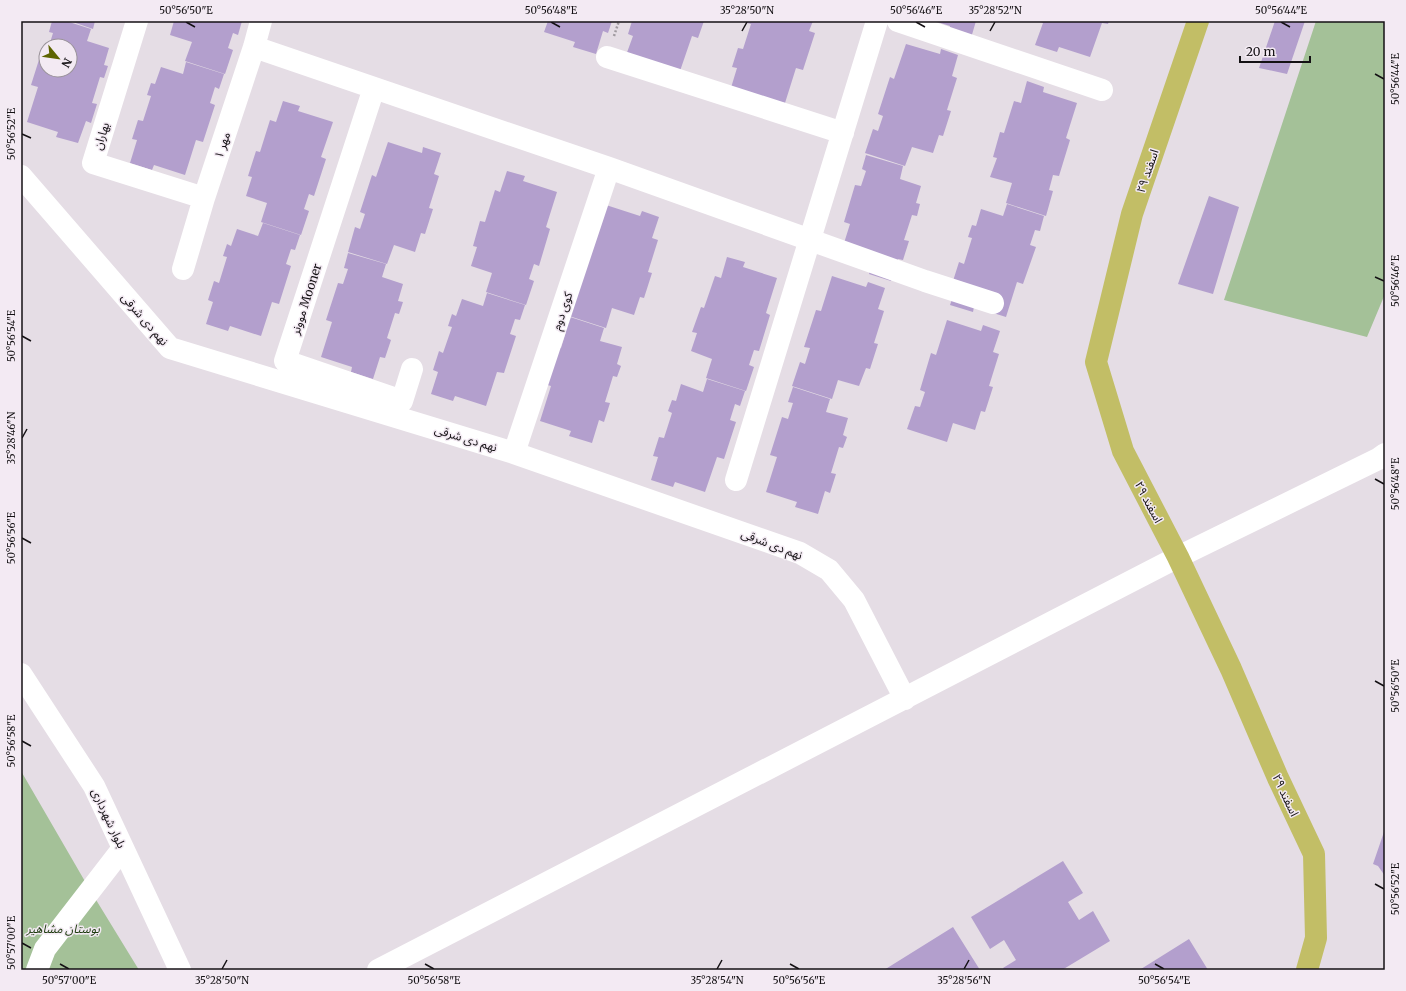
<svg xmlns="http://www.w3.org/2000/svg" width="1406" height="991" font-family="Merriweather,'Noto Sans Arabic',serif">
  <rect width="100%" height="100%" fill="#e5dde5"/>
  <!-- green -->
  <path fill="#a4c198" d="M1316,21H1385V294L1367,337L1224,300Z
    M21,771L90,890L139,970H21Z"/>
  <!-- building -->
  <path fill="#b39fcd" d="M52,21H66L91,29L87,41L109,48L104,65L108,66L104,78L100,77L92,103L97,104L91,123L86,121L78,143L56,137L58,132L27,122L38,87L31,85L43,47L46,48V70H70V46H49L53,33L49,32Z
    M70,21H95L93,29Z
    M174,21H242L238,35L233,33L228,48L233,50L225,74L185,61L192,42L170,35Z
    M548,21H612L608,33L603,31L596,54L573,47L575,42L544,32Z
    M632,21H704L698,38L692,36L680,71L625,58L633,36L628,34Z
    M748,21H813L809,31L815,33L803,70L796,68L785,103L730,91L737,68L732,67L738,48L743,49L751,24L747,23Z
    M934,21H976L971,38L949,31L950,26Z
    M1039,21H1109L1108,24L1102,23L1090,57L1059,47L1057,52L1035,45L1043,23Z
    M1275,21H1305L1287,74L1259,68Z
    M906,44L940,54L941,49L958,55L952,76L957,78L947,110L951,111L943,136L939,135L933,153L912,147L905,166L865,153L873,129L878,131L883,116L878,114L890,77L894,79Z
    M186,62L224,74L219,89L215,87L210,103L215,105L203,142L196,140L185,175L154,165L152,170L130,163L137,140L132,139L138,120L143,121L151,96L147,95L151,83L155,84L161,67L183,74Z
    M1027,81L1044,87L1043,92L1077,103L1066,138L1070,140L1059,176L1053,175L1049,190L1053,191L1046,216L1006,203L1012,183L990,177L997,158L993,157L1000,132L1004,133L1014,101L1021,103Z
    M283,101L300,106L298,111L333,122L321,157L326,159L314,196L309,194L304,209L309,211L301,235L261,222L267,203L246,196L252,177L248,176L256,151L260,152L270,120L276,122Z
    M388,142L422,153L423,147L441,153L434,174L439,176L429,208L433,209L425,234L421,233L415,252L394,245L387,264L348,252L355,227L360,229L365,214L360,212L372,175L376,177Z
    M866,155L903,166L900,179L921,186L916,203L920,204L917,216L912,215L904,240L909,241L903,260L898,259L891,281L869,274L870,269L839,259L850,224L844,222L855,185L861,186L866,171L862,169Z
    M507,171L525,176L523,181L557,192L546,227L550,229L539,266L534,264L529,279L534,281L526,305L486,292L492,273L471,266L477,247L473,246L480,221L485,222L495,190L500,192Z
    M1209,196L1239,207L1213,294L1178,284Z
    M1007,204L1044,216L1040,231L1035,230L1030,245L1036,247L1023,284L1017,282L1006,317L974,307L973,312L950,305L958,282L953,281L959,262L964,264L972,238L968,237L972,225L976,226L981,209L1003,216Z
    M606,205L640,216L642,211L659,217L652,238L658,240L648,272L652,273L644,298L640,297L634,315L612,308L606,328L566,315Z
    M263,223L300,235L295,250L291,249L286,264L291,266L279,304L272,302L261,336L230,326L228,331L206,324L213,302L208,300L214,281L219,283L227,257L223,256L227,244L231,246L237,229L258,236Z
    M348,253L386,264L382,277L403,284L398,301L403,302L399,314L395,313L387,338L391,340L385,358L380,357L373,379L351,372L352,367L321,357L332,322L326,320L338,283L343,284L348,269L344,268Z
    M727,257L745,262L743,267L777,278L766,313L770,315L759,351L754,350L749,365L754,367L746,391L706,378L712,359L691,351L697,333L692,332L701,307L704,308L715,276L721,278Z
    M832,276L866,287L868,282L885,288L878,309L884,311L874,343L878,344L870,369L866,368L859,386L838,380L832,399L792,386L800,362L805,364L810,348L804,347L816,310L821,311Z
    M487,293L525,305L520,320L515,319L510,334L516,336L504,373L497,372L486,406L455,396L453,401L431,394L438,372L433,370L439,351L443,353L452,327L448,326L452,314L456,316L462,299L483,306Z
    M567,316L604,328L600,341L622,347L617,364L621,366L617,377L613,376L605,402L610,403L604,422L599,420L592,443L569,436L571,431L540,421L551,386L544,384L556,346L561,348L566,332L562,331Z
    M947,320L981,331L983,325L1000,331L993,352L999,354L989,386L993,387L985,412L981,411L975,430L953,423L947,442L907,429L915,406L920,407L925,392L920,390L931,353L936,355Z
    M707,379L745,391L740,406L735,404L730,420L736,422L724,459L717,457L705,492L675,482L673,487L651,480L658,457L653,456L659,437L664,438L672,413L668,411L672,400L676,401L681,384L703,392Z
    M793,387L830,399L826,412L848,418L843,435L847,437L843,448L839,447L831,473L836,474L830,493L825,491L818,514L795,507L797,502L766,492L777,457L770,455L782,417L788,419L793,403L788,402Z
    M1385,829V876L1378,866L1373,864Z
    M1063,861L1083,893L1068,902L1079,920L1093,911L1110,941L1062,970H1004L1003,968L1016,960L1004,940L990,949L971,917Z
    M953,927L980,970H884Z
    M1189,939L1208,970H1142L1141,969Z"/>
  <g fill="none" stroke-linecap="round" stroke-linejoin="round">
    <!-- path -->
    <path stroke="#9f999f" stroke-width="2.5" stroke-dasharray="2 2" stroke-linecap="butt" d="M614,36L619,21"/>
    <!-- minor -->
    <path stroke="#fff" stroke-width="22" d="M137,21L93,163L204,198
      M898,21L1102,90
      M254,47L609,168L925,281L993,303
      M607,57L843,133
      M374,88L285,361L402,401L412,369
      M21,176L170,348L514,453L800,553L829,570L854,600L905,699
      M183,269L204,198L254,47L261,21
      M514,453L609,168
      M736,480L877,21
      M21,674L94,786L180,970
      M37,970L45,949L123,848
      M378,970L1178,557L1378,459L1385,454"/>
    <!-- major -->
    <path stroke="#c2be66" stroke-width="22" d="M1198,21L1132,214L1096,362L1123,451L1178,557L1231,669L1278,778L1314,854L1316,938L1307,970"/>
  </g>
  <!-- ticks -->
  <path fill="none" stroke="#141114" stroke-width="1.5" d="M186,22L195,27M551,22L560,27M916,22L925,27M1281,22L1290,27M742,31L747,22M990,31L995,22M1375,74L1384,79M22,134L31,138M1375,277L1384,281M22,336L31,341M22,438L27,429M1375,479L1384,484M22,538L31,543M1375,681L1384,686M22,741L31,746M1375,884L1384,889M22,943L31,948M60,964L69,969M425,964L434,969M790,964L799,969M1155,964L1164,969M222,969L227,960M717,969L722,960M964,969L969,960"/>
  <g text-anchor="middle" dominant-baseline="central" stroke-width="3" stroke-linejoin="round" paint-order="stroke">
    <!-- street labels -->
    <g font-size="12" fill="#141114" stroke="#f3eaf3">
      <text transform="translate(101 136) rotate(-73)">بهاران</text>
      <text transform="translate(222 145) rotate(-71)">مهر ۱</text>
      <text transform="translate(1147 171) rotate(-71)">۲۹ اسفند</text>
      <text transform="translate(306 299) rotate(-72)">موونر Mooner</text>
      <text transform="translate(562 311) rotate(-71)">کوی دوم</text>
      <text transform="translate(145 319) rotate(49)">نهم دی شرقی</text>
      <text transform="translate(466 438) rotate(17)">نهم دی شرقی</text>
      <text transform="translate(1149 502) rotate(62)">۲۹ اسفند</text>
      <text transform="translate(772 544) rotate(21)">نهم دی شرقی</text>
      <text transform="translate(1286 795) rotate(65)">۲۹ اسفند</text>
      <text transform="translate(109 818) rotate(65)">بلوار شهرداری</text>
    </g>
    <!-- park labels -->
    <g font-size="12" font-style="italic" fill="#1c3a0d" stroke="#f3eaf3">
      <text x="63" y="928">بوستان مشاهیر</text>
    </g>
  </g>
  <!-- border -->
  <rect width="1406" height="991" fill="none" stroke="#f3eaf3" stroke-width="44"/>
  <!-- north arrow -->
  <g transform="translate(58 58) rotate(119)"><circle r="19" fill="#f3eaf3" stroke="#9a939a"/>
  <path d="M0-3L7 15L0 10L-7 15Z" fill="#5e6401"/>
  <text y="-6" font-size="11" font-weight="bold" text-anchor="middle" fill="#141114">N</text>
  </g>
  <!-- scale -->
  <path d="M1240 56v6h70v-6" fill="none" stroke="#141114" stroke-width="2"/>
  <text x="1246" y="56" font-size="12" fill="#141114" stroke="#f3eaf3" stroke-width="3" paint-order="stroke">20 m</text>
  <rect x="22" y="22" width="1362" height="947" fill="none" stroke="#141114" stroke-width="1.5"/>
  <g font-size="10" text-anchor="middle" fill="#141114">
    <text x="186" y="14">50°56'50"E</text>
    <text x="551" y="14">50°56'48"E</text>
    <text x="747" y="14">35°28'50"N</text>
    <text x="916" y="14">50°56'46"E</text>
    <text x="995" y="14">35°28'52"N</text>
    <text x="1281" y="14">50°56'44"E</text>
    <text transform="translate(1395 79) rotate(-90)" y="4">50°56'44"E</text>
    <text transform="translate(11 134) rotate(-90)" y="4">50°56'52"E</text>
    <text transform="translate(1395 281) rotate(-90)" y="4">50°56'46"E</text>
    <text transform="translate(11 336) rotate(-90)" y="4">50°56'54"E</text>
    <text transform="translate(11 438) rotate(-90)" y="4">35°28'46"N</text>
    <text transform="translate(1395 484) rotate(-90)" y="4">50°56'48"E</text>
    <text transform="translate(11 538) rotate(-90)" y="4">50°56'56"E</text>
    <text transform="translate(1395 686) rotate(-90)" y="4">50°56'50"E</text>
    <text transform="translate(11 741) rotate(-90)" y="4">50°56'58"E</text>
    <text transform="translate(1395 889) rotate(-90)" y="4">50°56'52"E</text>
    <text transform="translate(11 943) rotate(-90)" y="4">50°57'00"E</text>
    <text x="69" y="984">50°57'00"E</text>
    <text x="222" y="984">35°28'50"N</text>
    <text x="434" y="984">50°56'58"E</text>
    <text x="717" y="984">35°28'54"N</text>
    <text x="799" y="984">50°56'56"E</text>
    <text x="964" y="984">35°28'56"N</text>
    <text x="1164" y="984">50°56'54"E</text>
  </g>
</svg>
